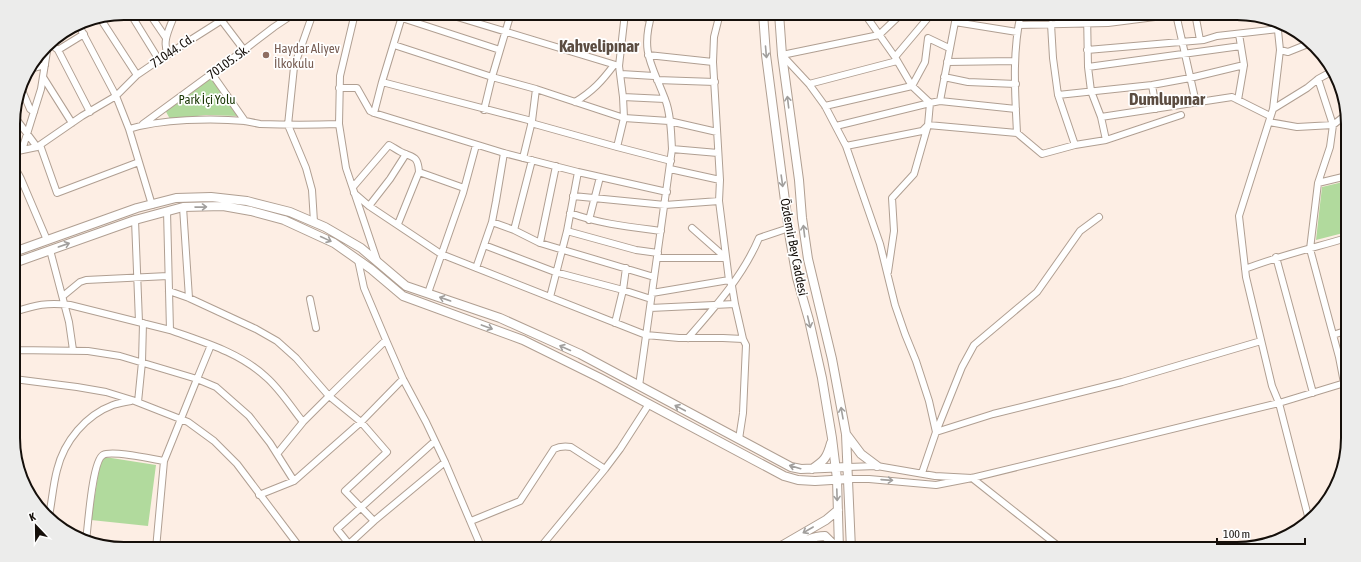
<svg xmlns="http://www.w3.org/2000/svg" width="1361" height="562" font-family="'Asap Condensed',sans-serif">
  <rect width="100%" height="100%" fill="#fdeee4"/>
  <!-- green -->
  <path fill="#b1da9d" d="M210,77L238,116L206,115L170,119L165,110Z
    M1347,181V232L1316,240L1322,187Z
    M105,457L156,465L148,526L91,520L100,463Z"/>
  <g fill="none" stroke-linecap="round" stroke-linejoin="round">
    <!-- minor casing -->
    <g stroke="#b09f92" stroke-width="8">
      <path id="minor" d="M130,13L159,60
        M149,13L166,38
        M313,13L294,67L288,125L306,168L312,190L314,222
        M355,13L340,76L339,124L346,168L377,260
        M403,13L382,82L532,121
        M444,13L619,66
        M511,13L492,77L536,89L532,121L523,158
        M625,13L619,66L623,97L624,118L617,147L671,161
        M633,13L650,19
        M720,13L714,37L713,62L720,180L719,201L729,280L732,286L735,304
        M864,13L895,57L912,86L930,103
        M1087,13L1088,67L1091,91L1101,117L1232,97L1270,116
        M1195,13L1200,40
        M1176,14L1196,103
        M100,18L137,75
        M402,18L500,50
        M222,21L244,50
        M1277,21L1280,50L1273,109L1239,216L1246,277L1272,386L1279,403L1309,520
        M955,22L1017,32
        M78,24L116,96L129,129L152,205
        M1051,24L1053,58L1058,95L1075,145
        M1058,24L1060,13
        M1019,25L1108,23L1186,13
        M394,45L492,77L484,110
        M48,46H53L58,50L84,34
        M58,50L90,112
        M1087,50L1204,40L1217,36L1278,29
        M1280,50L1288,52L1308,44
        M168,54C161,41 171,26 175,13
        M648,55L713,62
        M782,55L809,84L825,106L846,146L880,244L895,305L905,334L916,361L929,401L936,432L993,414L1122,382L1261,341
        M782,55L879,35L902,13
        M895,57L927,19L914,13
        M947,62L1015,61
        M1088,67L1241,46
        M29,69L45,65
        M212,74L245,121
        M621,74L654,76
        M43,77L72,123
        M944,77L968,82L1016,84
        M1318,79L1333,125L1330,147L1318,183
        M657,80L715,82
        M809,84L897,61
        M1152,85L1156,109
        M21,88L30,109L34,112
        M339,88H357L370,111L374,113L504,153L578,172L667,192
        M536,89L624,118L669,121L717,132
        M1058,95L1152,85L1190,78L1244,65
        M623,97L665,99
        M1238,100L1244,65L1239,34
        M940,101L955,22L960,13
        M575,102C593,91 602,81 614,65
        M930,103L928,125L1017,133C1015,93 1012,52 1021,13
        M825,106L912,86L925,62L928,38L949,48
        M1273,109L1307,88L1318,79L1331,72
        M374,113L382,82
        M14,116L37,147
        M1269,122L1297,127L1333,125L1347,114
        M531,123L617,147
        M143,124L244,50L274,27L295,13
        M836,126L930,103L940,101L1016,109
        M129,129C161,119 212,118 245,121C250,122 255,123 260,124C286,125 313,125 339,124
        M1017,133L1042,154L1075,145L1106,140L1101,117
        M1106,140L1181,115
        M40,145L57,193L139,162
        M846,146L922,131L927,126
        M672,149L718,153
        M22,150L41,89L48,45
        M13,152L37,147L82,116L116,96L137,75L159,60L233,13
        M13,164L21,179L47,240
        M670,169L720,180
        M419,172L464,188
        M353,187L389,145C393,147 397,150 401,152C413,158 418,155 419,172L398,224
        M354,193L369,206L441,254L646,335L679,338H723L743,339L746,345L743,413L739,439
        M573,196L665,205L719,201
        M369,206L390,179L406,154
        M183,207L189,298
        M167,211L170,330C203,342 239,352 266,377C280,389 291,407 303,422L329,396L361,422L387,452L345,491L374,521
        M570,213C600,224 630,227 661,231
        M135,220L139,322
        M589,220L600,177
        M492,222L514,230L540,243L654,277
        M692,228L726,258
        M514,230L532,160
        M567,231L636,250L658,253
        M540,243L556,166
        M484,245L555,272L623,290L651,299
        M50,250L69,322L73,350
        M1276,257L1313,393
        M657,258H726
        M358,260L364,288L386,340L403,379L426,422L445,462L482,549
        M476,268L492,222L496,201L504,153
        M1245,269C1278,256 1313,248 1347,238
        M888,272L894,231L892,198L914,174L928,125
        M169,291L189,298L256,329L277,341L296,358L329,396L386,340
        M428,293L463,193L476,145
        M652,293L729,280
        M63,296L80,282L86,280L168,276
        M550,297L567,231L578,172
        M310,299L316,328
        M650,308L735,304L743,339
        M14,310L15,366L14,378
        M14,312C36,305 47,302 70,305L170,330
        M615,323L623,290L626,268
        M1333,335L1348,330
        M688,338C715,307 743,276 759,238L789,228
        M211,345L197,379L216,387L249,416L270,443L294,481
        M15,350L88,351L120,356L197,379L164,461L156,549
        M14,379L77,387L106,392L132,400L188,422L214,441L237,464L301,549
        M1344,383L1339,357L1310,249L1318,183L1347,176
        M639,386L672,149C671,133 671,114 665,99C652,64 640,53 652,13
        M138,402L142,362L143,323
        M277,454L303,422
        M848,467L877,466L935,476L972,478L936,485L869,479H848
        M922,473L936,432L962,367L974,345L1037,292L1080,231L1099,217
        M972,478L1279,403L1348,382
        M972,478L1062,549
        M259,495L294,481L361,422L403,379
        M49,516C52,501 53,485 57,470C64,441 86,415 113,405C119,403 125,402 131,401
        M471,521L520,501L554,449C560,446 564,446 571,447L605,469
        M86,541C88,527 92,461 103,455C112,450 152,459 164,461
        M349,544L374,521L445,462
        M353,549L337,529L435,441
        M539,549L605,469L620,449L649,404"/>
    </g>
    <!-- major casing -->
    <g stroke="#b09f92" stroke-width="10">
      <path id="major" d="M763,13L766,55L790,239L797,278L809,320L822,378L832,438L837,479L839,549
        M779,13L782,55L799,180L802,218L808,259L832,359L846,434L851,549
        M14,252L137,208L176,198L211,197L247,201L290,212L325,227L361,248L406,286L500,318L580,354L791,467L801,469L848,467
        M14,263L135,220L183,207L223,206L251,211L284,220L334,243L371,269L403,296L523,340L600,378L784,476L798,480L815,481L848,479
        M846,434L861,454L877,466
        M812,469C824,461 827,458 831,443
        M776,549L826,520L838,510
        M792,549C803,542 812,536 825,536L838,549"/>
    </g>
    <!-- minor -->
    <use href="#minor" stroke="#fff" stroke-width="6"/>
    <!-- major -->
    <use href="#major" stroke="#fff" stroke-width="8"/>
  </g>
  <!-- one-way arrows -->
  <defs><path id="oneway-shaft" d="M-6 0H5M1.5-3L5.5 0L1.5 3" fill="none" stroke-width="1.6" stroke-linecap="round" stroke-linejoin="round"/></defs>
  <g stroke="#a19f9d">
    <use href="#oneway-shaft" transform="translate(766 52) rotate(85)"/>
    <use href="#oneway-shaft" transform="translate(788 102) rotate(-97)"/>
    <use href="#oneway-shaft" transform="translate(782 181) rotate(82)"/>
    <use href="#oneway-shaft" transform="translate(201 207) rotate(-1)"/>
    <use href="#oneway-shaft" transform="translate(804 231) rotate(-97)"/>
    <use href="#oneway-shaft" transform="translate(326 239) rotate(25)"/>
    <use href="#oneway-shaft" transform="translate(64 245) rotate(-19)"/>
    <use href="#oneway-shaft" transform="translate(445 299) rotate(-161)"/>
    <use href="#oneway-shaft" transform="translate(809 322) rotate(77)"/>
    <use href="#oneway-shaft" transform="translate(487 327) rotate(20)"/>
    <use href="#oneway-shaft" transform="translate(565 348) rotate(-156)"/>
    <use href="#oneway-shaft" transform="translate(680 408) rotate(-152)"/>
    <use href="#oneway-shaft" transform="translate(842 413) rotate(-100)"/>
    <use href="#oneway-shaft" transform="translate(795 467) rotate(-164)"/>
    <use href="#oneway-shaft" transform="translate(887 480) rotate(4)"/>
    <use href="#oneway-shaft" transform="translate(837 495) rotate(88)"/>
    <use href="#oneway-shaft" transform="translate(808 530) rotate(150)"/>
  </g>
  <!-- markers -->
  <circle fill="#8d6e63" stroke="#fff" stroke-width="1.5" cx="266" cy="55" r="4"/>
  <g text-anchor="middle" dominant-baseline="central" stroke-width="3.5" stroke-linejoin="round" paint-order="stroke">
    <!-- education labels -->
    <g font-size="13" fill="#785e54" stroke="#fff" text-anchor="start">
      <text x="274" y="48">Haydar Aliyev<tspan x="274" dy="15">İlkokulu</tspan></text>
    </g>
    <!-- street labels -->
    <g font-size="13" fill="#150f0a" stroke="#fff">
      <text transform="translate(172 51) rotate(-34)">71044. Cd.</text>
      <text transform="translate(228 62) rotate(-36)">70105. Sk.</text>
      <text transform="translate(794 247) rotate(79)">Özdemir Bey Caddesi</text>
    </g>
    <!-- park labels -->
    <g font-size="13" fill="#1c3907" stroke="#fff">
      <text x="207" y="99">Park İçi Yolu</text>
    </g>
    <!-- district labels -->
    <g font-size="17" font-weight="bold" fill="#5b4c41" stroke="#fff">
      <text x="599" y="46">Kahvelipınar</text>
      <text x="1167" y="99">Dumlupınar</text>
    </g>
  </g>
  <!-- crop -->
  <path d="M0 0H1361V562H0ZM124 20H1237A104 104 0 0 1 1341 124V438A104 104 0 0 1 1237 542H124A104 104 0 0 1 20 438V124A104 104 0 0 1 124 20Z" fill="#ececeb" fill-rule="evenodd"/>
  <path fill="none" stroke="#150f0a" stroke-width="2" d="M124 20H1237A104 104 0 0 1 1341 124V438A104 104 0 0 1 1237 542H124A104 104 0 0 1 20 438V124A104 104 0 0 1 124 20Z"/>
  <!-- north arrow -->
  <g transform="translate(36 526) rotate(338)" stroke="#ffffff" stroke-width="3" paint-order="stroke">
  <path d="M0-3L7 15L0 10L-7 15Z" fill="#150f0a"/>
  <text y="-6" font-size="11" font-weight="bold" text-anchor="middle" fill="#150f0a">K</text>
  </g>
  <!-- scale -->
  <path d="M1217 538v6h88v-6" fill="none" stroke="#150f0a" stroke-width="2"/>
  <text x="1223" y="538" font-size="12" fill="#150f0a" stroke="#ffffff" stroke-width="3" paint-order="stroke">100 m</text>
</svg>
